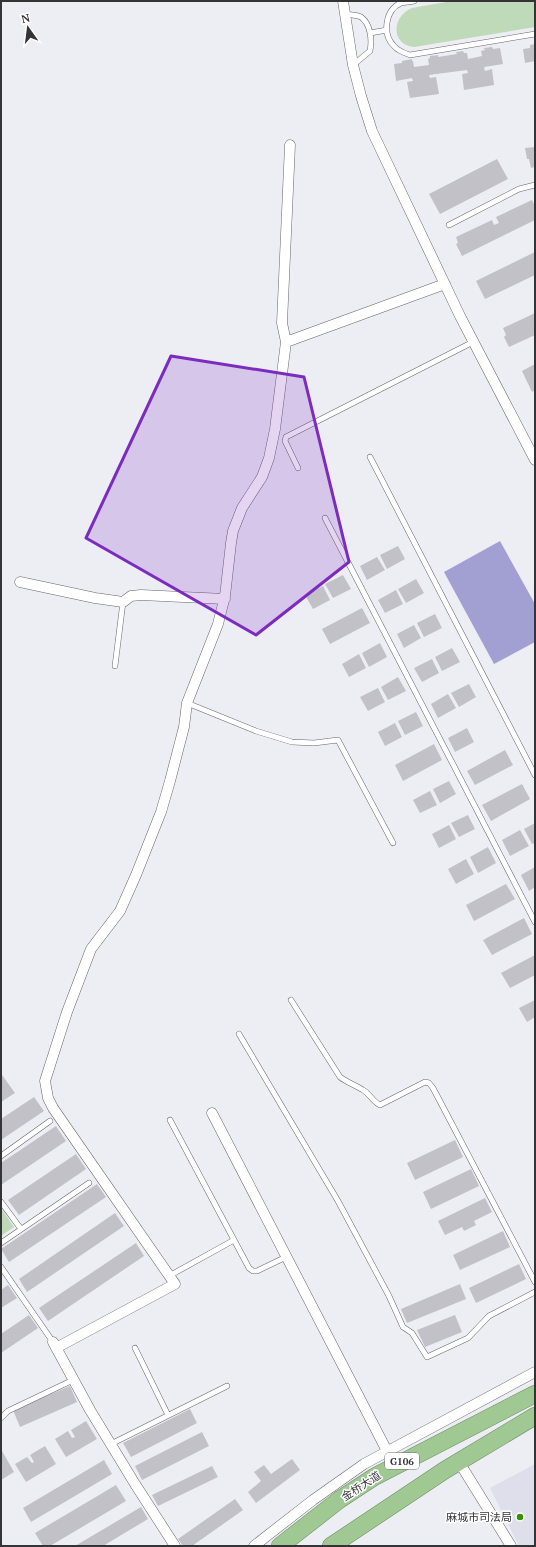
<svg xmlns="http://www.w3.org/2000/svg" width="536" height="1547" font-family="'PT Serif','Noto Sans SC',serif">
  <rect width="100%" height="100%" fill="#ededf4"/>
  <!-- built -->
  <path fill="#dfdfeb" d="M535,1464V1546H519L490,1488Z"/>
  <!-- green -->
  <path fill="#bfdab8" d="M452,1H535V27L414,47C391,45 391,17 412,8Z
    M1,1208L14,1227L1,1236Z"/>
  <!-- water -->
  <path fill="#a2a0d3" d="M500,541L535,604V642L494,664L444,572Z"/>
  <!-- building -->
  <path fill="#c1c1c7" d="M535,44V61L525,63L523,49L530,48V45Z
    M492,47L493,49L500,48L503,64L484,67L485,71L492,69L494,85L464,90L462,74L468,73L467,70L429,75L430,78L436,77L439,94L410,98L407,82L413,81L412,78L396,81L394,64L402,63V61L412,59V61H413L414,67L429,65L428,59L430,58V56L438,55V57L457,54L456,52L463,51L464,53H467L468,59L482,56L481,51L485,50L484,48Z
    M535,147V167L531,168L529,159H527L525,148Z
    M497,159L508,179L440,214L429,194Z
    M532,200L535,206V220L462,256L456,244L458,243L456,237L492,220L494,225L499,223L496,217Z
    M535,252V275L485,299L476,281Z
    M535,313V335L509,347L504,337L506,335L503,328Z
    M535,364V390L532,392L522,371Z
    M398,546L405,559L387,569L380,555Z
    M377,557L385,570L367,580L360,566Z
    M343,575L351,589L333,598L325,584Z
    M416,579L424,593L406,603L398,589Z
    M323,586L330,600L313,609L305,595Z
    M396,590L403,604L385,613L378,600Z
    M362,608L370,623L330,644L322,629Z
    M435,614L442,628L424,637L417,623Z
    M414,625L421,638L404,648L397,634Z
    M380,643L387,657L369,667L362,653Z
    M452,648L460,662L442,671L435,657Z
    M359,654L366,668L349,677L342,664Z
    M432,659L439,673L422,682L414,668Z
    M398,677L406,691L388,700L381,687Z
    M469,684L476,697L459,707L451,693Z
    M378,688L385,702L368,711L360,697Z
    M448,694L456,708L438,718L431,704Z
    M416,712L423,726L405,735L398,721Z
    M395,723L402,737L385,746L378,732Z
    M467,728L474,742L455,752L448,738Z
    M434,744L442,760L403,781L395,765Z
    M505,750L513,765L475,785L467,771Z
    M449,781L456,794L440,803L433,789Z
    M522,784L530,799L491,821L482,805Z
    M430,791L437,805L420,813L413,800Z
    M468,815L475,829L459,837L451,823Z
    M535,823V843L532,844L524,829Z
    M449,825L456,839L439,848L432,834Z
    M520,830L529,846L510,856L502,840Z
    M488,847L496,863L478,873L470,857Z
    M466,859L474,874L456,884L448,869Z
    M535,867V887L529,891L521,875Z
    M506,884L515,899L474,921L466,905Z
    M524,918L532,934L492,955L483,940Z
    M535,955V975L510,988L501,973Z
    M535,1000V1017L527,1022L519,1008Z
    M2,1075L15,1093L1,1102V1076Z
    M34,1097L44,1111L1,1140V1119Z
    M56,1126L66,1141L1,1185V1163Z
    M455,1140L463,1157L415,1180L407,1163Z
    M76,1154L86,1169L19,1215L8,1200Z
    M471,1169L479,1186L431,1209L423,1192Z
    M97,1184L106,1197L9,1262L1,1249Z
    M485,1198L492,1212L474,1221L476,1225L464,1231L462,1227L445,1235L438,1221Z
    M115,1213L124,1226L27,1292L19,1279Z
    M503,1231L510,1247L460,1270L453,1255Z
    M136,1243L144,1256L48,1321L39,1308Z
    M519,1264L526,1279L476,1303L469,1288Z
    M460,1284L466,1299L407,1323L401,1309Z
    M8,1285L17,1298L1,1308V1290Z
    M29,1315L38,1328L1,1353V1334Z
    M455,1315L462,1332L425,1347L417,1330Z
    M70,1386L77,1402L20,1427L13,1410Z
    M190,1409L197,1423L131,1457L123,1443Z
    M86,1421L97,1439L66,1457L55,1439L68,1431L72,1438L75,1437L71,1430Z
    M202,1432L209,1446L142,1480L135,1466Z
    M45,1446L56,1464L26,1482L15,1464L27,1457L32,1463L34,1462L30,1455Z
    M1,1449L14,1472L1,1480Z
    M292,1459L300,1470L256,1503L248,1492L261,1481L254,1472L264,1465L271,1474Z
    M104,1460L112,1474L31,1522L23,1508Z
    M212,1466L218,1477L158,1506L152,1495Z
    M116,1485L126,1501L50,1546H43L35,1533Z
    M235,1499L243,1510L192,1546H183L178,1539Z
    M141,1507L148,1519L103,1546H75Z"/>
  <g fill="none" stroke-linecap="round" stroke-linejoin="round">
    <!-- service casing -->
    <g stroke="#66666b" stroke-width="6">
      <path id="service" d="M414,1C410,2 405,2 401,3C385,10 382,34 394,46C398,51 404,53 410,55L535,34
        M345,14C350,15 357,15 361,17C371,24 372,41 370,51L353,65
        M370,33L387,30
        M449,225L519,189L535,185
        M370,457L535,775
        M298,468L285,441L286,437L473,342
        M325,518L535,922
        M115,666L123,602
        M187,703L256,731L292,742L314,743L338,740L393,843
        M291,1000L340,1077C348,1083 355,1085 363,1090C370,1094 373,1102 380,1105L425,1082L429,1083L433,1088L535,1282
        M239,1034L338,1201L389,1296L403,1327L412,1333L427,1357L468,1338L489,1316L535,1292
        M170,1120L249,1268L253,1271H257L286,1257
        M1,1156L50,1121
        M1,1202L21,1229
        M1,1243L89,1183
        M1,1267L53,1342
        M169,1276L234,1240
        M135,1348L168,1415
        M1,1418L8,1411L73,1380
        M111,1444L227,1386"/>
    </g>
    <!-- minor casing -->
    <g stroke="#66666b" stroke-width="11">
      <path id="minor" d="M343,1L353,65L361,96L372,131L460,316L535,460
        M286,342L282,323L290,145
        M20,582L95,598L123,602L131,596L141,595L225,599
        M212,1113L387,1451
        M53,1342L90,1410L135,1484L175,1546
        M56,1348L175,1284L53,1108L48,1098L45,1081L67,1012L91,949L120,911L136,875L161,812L170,781L184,727L187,703L218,624L225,596L231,543L233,531L242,508L262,477L269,458L275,429L286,342L445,284
        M459,1462L511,1546
        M254,1546L313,1500L364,1464L535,1372"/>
    </g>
    <!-- trunk casing -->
    <g stroke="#6b8b61" stroke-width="18">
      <path id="trunk" d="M280,1546L339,1500L374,1477L535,1394
        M331,1546L445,1470L535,1416"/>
    </g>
    <!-- service -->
    <use href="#service" stroke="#fff" stroke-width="5"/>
    <!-- minor -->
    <use href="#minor" stroke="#fff" stroke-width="10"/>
    <!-- trunk -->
    <use href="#trunk" stroke="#a0c893" stroke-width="17"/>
  </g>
  <!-- marked area -->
  <path fill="#7b2cbf" fill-opacity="0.2" stroke="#7b2cbf" stroke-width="3" stroke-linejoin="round" d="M171,356L304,377L349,562L256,635L86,538Z"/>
  <!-- markers -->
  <circle fill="#369000" stroke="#fff" stroke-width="1.5" cx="520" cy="1517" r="4"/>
  <g text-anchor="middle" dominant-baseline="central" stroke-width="3" stroke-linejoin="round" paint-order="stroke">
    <!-- shield labels -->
    <rect fill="#fff" stroke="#717173" stroke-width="1" x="385" y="1453" width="34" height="16" rx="3"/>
    <g font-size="10" font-weight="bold" fill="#343437">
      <text x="402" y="1461">G106</text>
    </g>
    <!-- street labels -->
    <g font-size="11" fill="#343437" stroke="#fff">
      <text transform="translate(361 1486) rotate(-33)">金桥大道</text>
    </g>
    <!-- poi labels -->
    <g font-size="11" fill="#343437" stroke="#fff" text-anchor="end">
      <text x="512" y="1517">麻城市司法局</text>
    </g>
  </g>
  <!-- border -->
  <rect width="536" height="1547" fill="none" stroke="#343437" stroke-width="4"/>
  <!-- north arrow -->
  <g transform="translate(28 28) rotate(346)" stroke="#ffffff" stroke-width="3" paint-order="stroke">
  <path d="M0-3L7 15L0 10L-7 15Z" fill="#343437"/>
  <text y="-6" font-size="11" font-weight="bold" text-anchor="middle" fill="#343437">N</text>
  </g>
</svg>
